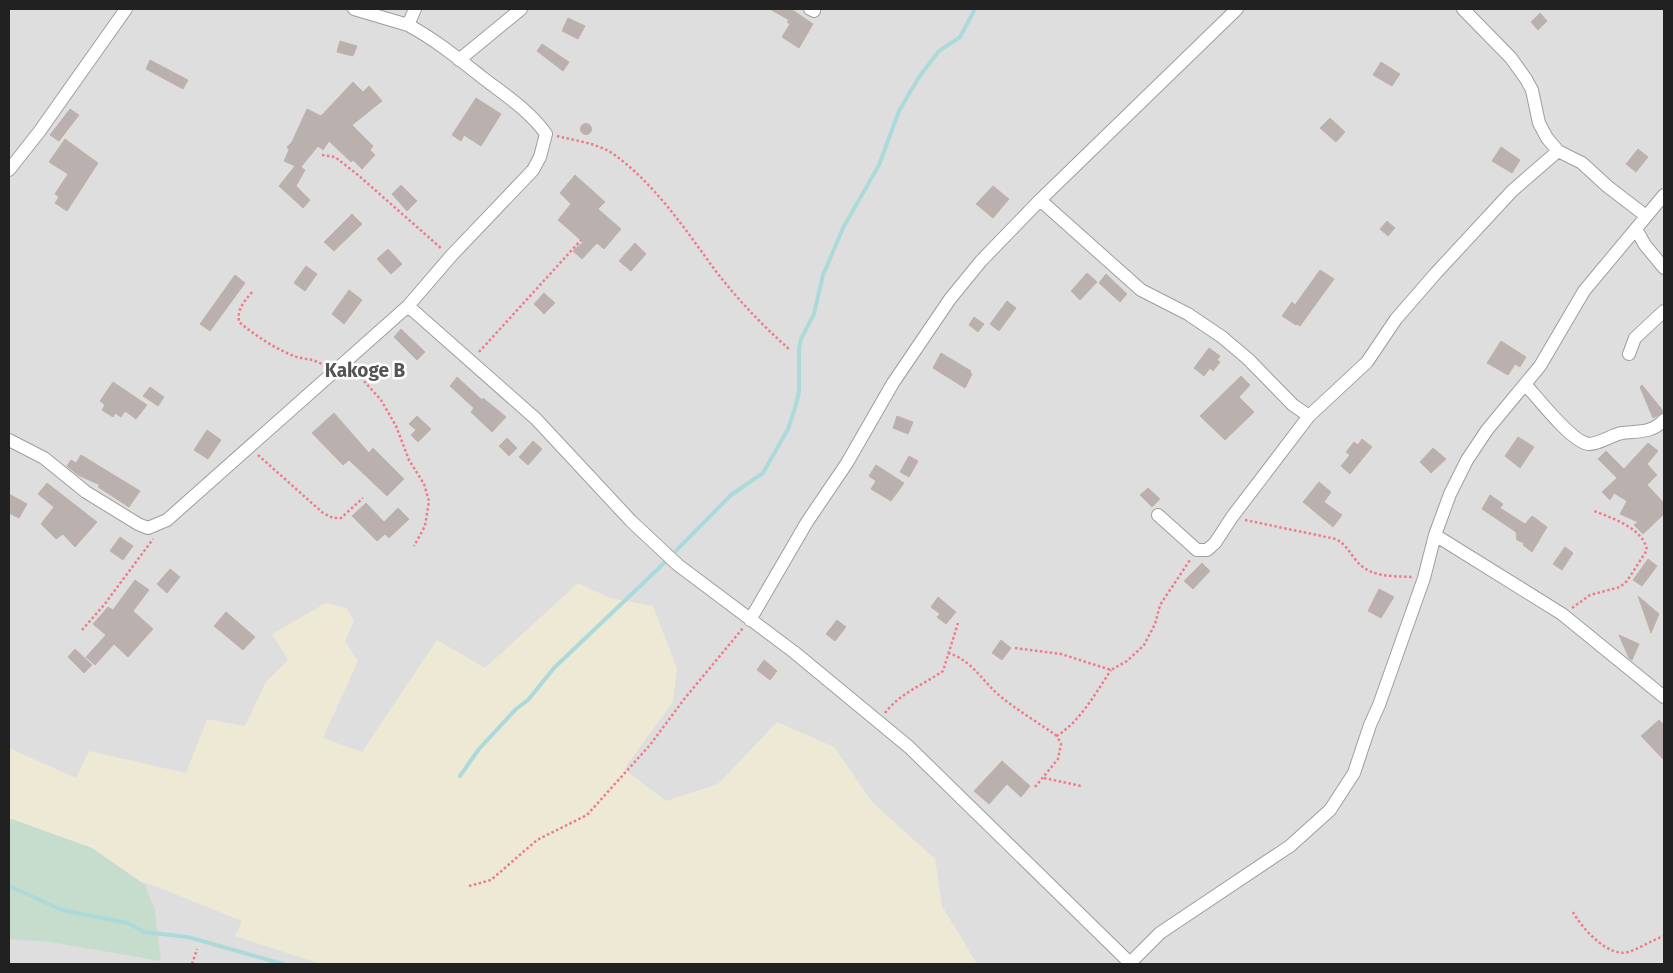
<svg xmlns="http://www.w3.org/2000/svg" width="1673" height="973" font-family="'Fira Sans',sans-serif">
  <rect width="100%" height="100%" fill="#f0ece8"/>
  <!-- residential -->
  <path fill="#dfdede" d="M9,9H1664V964H9Z"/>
  <!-- farmland -->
  <path fill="#ede9d5" d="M578,583L610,598L653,606L677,669L673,702L624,769L666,801L718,784L777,722L834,747L873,803L935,859L942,906L977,964H321L235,936L242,921L150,884L9,850V748L76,778L89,751L186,773L207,719L245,726L266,682L288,660L272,634L326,603L347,608L354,621L345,641L358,661L323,738L362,752L437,640L485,668Z"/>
  <!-- wetland -->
  <path fill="#c6ddcd" d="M9,818L92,848L144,884L155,910L161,961L50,942L9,939Z"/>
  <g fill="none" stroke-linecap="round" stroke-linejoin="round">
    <!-- stream -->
    <path stroke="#acdada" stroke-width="4" d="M460,776L479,749L516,709L528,700L554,668L659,568L731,495L763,473L788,429L795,408L799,392V349L801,339L814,314L823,275L843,228L879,165L899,111L919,77L939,51L960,37L975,9
      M9,886L62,910L128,923L144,932L188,937L283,964"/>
  </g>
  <!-- building -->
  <path fill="#bab1ae" stroke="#c1b0ab" d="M770,9H791L813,24L799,48L782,37L790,24L787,22L789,20Z
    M1540,13L1547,21L1538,30L1531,22Z
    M568,18L585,26L578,39L562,31Z
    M340,41L357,46L353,56L337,52Z
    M542,44L569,62L563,71L537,51Z
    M150,60L188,80L183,89L146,69Z
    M1381,62L1400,74L1392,86L1373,75Z
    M353,82L363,92L369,86L382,101L352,125L373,146L370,150L375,155L362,169L353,160L351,162L329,141L323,150L318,146L301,167L305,170L296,186L310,200L303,208L279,186L295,166L284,161L289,150L287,147L292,142L307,109L321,116Z
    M476,98L501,114L481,146L464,135L461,141L452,135Z
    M70,109L79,115L59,141L50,135Z
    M1330,118L1345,132L1336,142L1320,128Z
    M580.5 129a5.5 5.5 0 1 1 11 0a5.5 5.5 0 1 1-11 0Z
    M65,139L98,163L67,211L55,203L59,197L55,194L68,174L49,162Z
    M1501,147L1520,160L1512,173L1492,161Z
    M1638,149L1648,157L1636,172L1626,164Z
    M575,175L605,202L598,209L621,229L604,249L597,243L582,259L573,251L583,242L558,220L571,204L560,193Z
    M401,185L417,201L407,211L392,194Z
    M993,186L1009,199L993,218L976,204Z
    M352,214L362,224L334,251L324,242Z
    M1387,221L1395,228L1388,236L1380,229Z
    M635,243L646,254L631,271L619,261Z
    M388,249L402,264L391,274L377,259Z
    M306,266L317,274L305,291L294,283Z
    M1320,270L1334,279L1300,326L1297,324L1296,325L1282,316L1292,302L1295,305Z
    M1087,273L1097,282L1080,300L1071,291Z
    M1106,274L1127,294L1120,302L1099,283Z
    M235,275L245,283L210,331L200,324Z
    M349,290L362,300L344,324L332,314Z
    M544,293L555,303L544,314L534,304Z
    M1007,301L1016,308L999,331L990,324Z
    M974,317L984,324L978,332L969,325Z
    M401,329L425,352L417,360L394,337Z
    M1501,341L1526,357L1520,367L1515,364L1508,375L1487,363Z
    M1209,348L1220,356L1217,360L1220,362L1213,371L1210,368L1204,376L1194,368Z
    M941,353L971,371L970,373L972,374L965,388L933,368Z
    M1241,376L1250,385L1239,397L1254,412L1225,440L1200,416Z
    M457,377L482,400L483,398L506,417L492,432L471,412L474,408L450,386Z
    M113,382L147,405L136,419L125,411L121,417L115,413L113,417L102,410L105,405L100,401Z
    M1642,385L1664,412L1653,418L1640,387Z
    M150,387L164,397L158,406L143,396Z
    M334,413L369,453L373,448L404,479L387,496L349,460L343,465L312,433Z
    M417,416L431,429L418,442L411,435L416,430L409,424Z
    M897,416L913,422L908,434L893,428Z
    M207,430L221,440L208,459L194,450Z
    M1518,437L1534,447L1520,468L1505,456Z
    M507,438L517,448L509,456L499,446Z
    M1362,439L1372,447L1350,474L1341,466L1350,455L1346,452L1354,442L1358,445Z
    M533,441L542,449L528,465L519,457Z
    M1648,443L1658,451L1647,464L1657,475L1647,485L1664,503V514L1643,534L1634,525L1638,522L1620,514L1627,501L1614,493L1610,500L1602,492L1617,478L1598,459L1606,451L1624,469Z
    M1433,448L1446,459L1431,473L1420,462Z
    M81,455L140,491L129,507L98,487L100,485L78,475L67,466L71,460L76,463Z
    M909,456L918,461L909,477L900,472Z
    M876,465L904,483L891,501L871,489L876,481L869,476Z
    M1319,482L1331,492L1324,502L1342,515L1333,527L1303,502Z
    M47,483L97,522L75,547L63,534L56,539L41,524L54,507L38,494Z
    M1148,488L1160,499L1152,507L1140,495Z
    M9,494L27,504L19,518L9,513Z
    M1490,495L1503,504L1500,508L1525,524L1532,516L1547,527L1532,552L1523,545L1524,543L1517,540L1516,532L1482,509Z
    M366,503L384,522L398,508L409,519L389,538L385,534L377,541L352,516Z
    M120,537L133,546L123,560L110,551Z
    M1565,547L1573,553L1562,570L1553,564Z
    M1648,559L1657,566L1642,586L1633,580Z
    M1202,563L1210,571L1193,589L1184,581Z
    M170,569L180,577L167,593L157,584Z
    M135,580L149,590L133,611L153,629L128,657L114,644L95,665L86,657L106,635L93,624L108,607L113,610Z
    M1379,589L1394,597L1381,618L1368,611Z
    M1638,596L1659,614L1651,633Z
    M938,597L956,612L946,624L937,617L940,614L931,607Z
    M226,612L255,637L243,650L214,626Z
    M837,620L846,627L835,641L826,634Z
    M1619,635L1639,644L1632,660L1629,658Z
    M1001,640L1011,648L1002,660L992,653Z
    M75,649L92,665L84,673L68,657Z
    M764,660L777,671L770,680L757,670Z
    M1659,720L1664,725V760L1641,736Z
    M1002,761L1030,786L1021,797L1007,784L989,804L974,791Z"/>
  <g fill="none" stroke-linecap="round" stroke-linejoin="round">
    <!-- minor casing -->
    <g stroke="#9e9e9e" stroke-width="14">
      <path id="minor" d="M354,9L408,25
        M810,9L814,11
        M1463,9L1511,58L1526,79L1532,90L1539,123L1547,138L1558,151L1582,163L1607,186L1646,216
        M459,60L521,9
        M9,170L39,132L126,9
        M1040,200L1141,290L1188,314L1222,337L1248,359L1293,405L1309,416
        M1636,229L1645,245L1664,268
        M408,306L536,419L631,521L678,565L794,652L909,747L1131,964
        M1629,354L1635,338L1664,311
        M1525,384C1537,397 1572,443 1589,444C1600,444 1611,435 1622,433C1639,431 1652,433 1664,420
        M9,440L44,458L86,492L138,524L148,528L167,520L408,306L451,256L533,170L540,157L546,134C530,111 505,95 483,78C459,59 436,40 408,25L415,9
        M1158,515L1197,550H1207L1215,543L1232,517L1309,416L1367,362L1396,319L1436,273L1512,191L1558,151
        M1435,535L1562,614L1664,697
        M750,620L807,522L847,463L893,383L950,299L981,261L1040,200L1237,9
        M1130,963L1160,933L1290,846L1330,810L1354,773L1370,725L1379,705L1424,578L1435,535L1450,494L1467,460L1487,430L1540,366L1584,291L1664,195"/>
    </g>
    <!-- path -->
    <path stroke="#ef7b89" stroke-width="2.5" stroke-dasharray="2.5 2.5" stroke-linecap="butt" d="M557,136C576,141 598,143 615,155C655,185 683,226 712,266C735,297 761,324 790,350
      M322,155L335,157L358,175L442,249
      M252,292C244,302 237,309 239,322C256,336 274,348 294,356C304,360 315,358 324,366
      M479,352L581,240
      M354,370L381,400L396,426L409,460L424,484L429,501L425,526L414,546
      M258,455L323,513L333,518H341L363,498
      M1245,520L1336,539C1345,544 1349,551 1355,559C1369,578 1392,576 1413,577
      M1572,608L1590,595L1620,587L1627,581L1647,550C1643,528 1612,518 1594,511
      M82,630L104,605L153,539
      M1015,648L1061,654L1111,670L1127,661L1144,645L1155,624L1160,605L1190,560
      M948,653C972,660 982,681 1000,696C1018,711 1039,723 1057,736
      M885,713C900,693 923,685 943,671L958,623
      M1044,778L1081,786
      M1035,787L1058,759L1061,744L1057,736C1081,720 1095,694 1111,670
      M469,886L491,880L537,840L587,815L650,745L685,698L743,628
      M1573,912C1581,927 1608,958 1628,952C1641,948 1652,940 1664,936
      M192,964L197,949"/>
    <!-- minor -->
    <use href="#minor" stroke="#fff" stroke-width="12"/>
  </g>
  <g text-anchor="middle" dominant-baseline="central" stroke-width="5" stroke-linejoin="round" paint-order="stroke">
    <!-- quarter labels -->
    <g font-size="19" font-weight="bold" fill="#545454" stroke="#fff">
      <text x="365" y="370">Kakoge B</text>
    </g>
  </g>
  <!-- border -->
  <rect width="1673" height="973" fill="none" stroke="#212121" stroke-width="20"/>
</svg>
